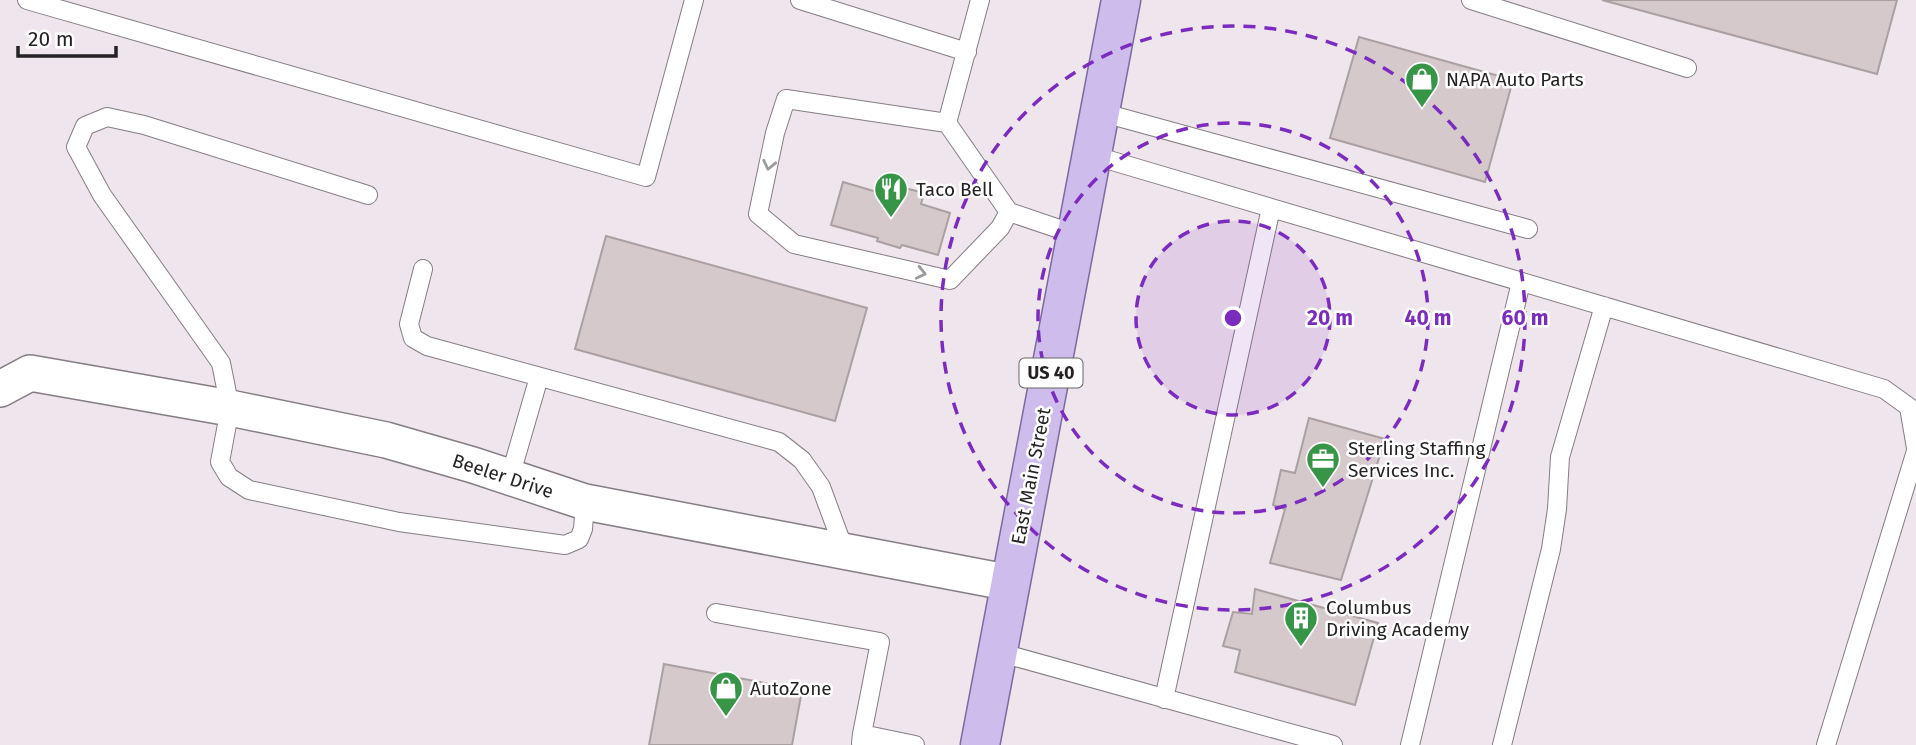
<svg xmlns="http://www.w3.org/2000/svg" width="1916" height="745" font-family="'Fira Sans',sans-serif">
  <rect width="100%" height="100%" fill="#efe5ec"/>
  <!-- building -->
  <path fill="#d5c9cb" stroke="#aba0a1" stroke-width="2" d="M1602,0H1897L1877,74Z
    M1359,37L1513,80L1485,182L1330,138Z
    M843,182L894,197L897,186L924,193L921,204L950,213L938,255L902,245L900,248L877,241L878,238L831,225Z
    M606,236L867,308L835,421L575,349Z
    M1309,418L1385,439L1341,580L1270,563L1285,509L1273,505L1281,470L1295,473Z
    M1255,589L1378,623L1355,705L1235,672L1240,650L1223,646L1233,612L1252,614Z
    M664,664L802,690L792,745H649Z"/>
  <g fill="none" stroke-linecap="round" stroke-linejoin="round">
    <!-- service casing -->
    <g stroke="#857d83" stroke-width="20">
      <path id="service" d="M27,0L646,177L694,0
        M800,0L967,52
        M980,0L947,123L1009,212L1077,235
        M1471,0L1687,68
        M1100,112L1528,229
        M947,123L786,99L775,133L758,214L794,244L950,280L1000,228L1009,212
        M1092,155L1884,389L1909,407L1916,448
        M368,195L144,125L107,117L85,126L76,147L102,195L221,363L230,408L220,462L229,477L249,490L399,522L565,545L579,539L583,529L585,502
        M423,269L409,324L413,338L427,346L779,442L802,460L821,487L845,552
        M510,477L539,377
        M716,613L880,642L862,734
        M998,652L1333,745
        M1164,699L1271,208
        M861,743L862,734L915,745
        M1410,745L1521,282
        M1502,745L1551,549L1557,509L1560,457L1604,306
        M1826,745L1916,451"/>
    </g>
    <!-- minor casing -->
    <g stroke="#857d83" stroke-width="38">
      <path id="minor" d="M0,389L30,373L230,408L386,440L473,465L585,502L1011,583"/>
    </g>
    <!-- primary casing -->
    <g stroke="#7c6a9e" stroke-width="41">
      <path id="primary" d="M980,745L1121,0"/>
    </g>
    <!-- service -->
    <use href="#service" stroke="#fff" stroke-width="18"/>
    <!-- minor -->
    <use href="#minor" stroke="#fff" stroke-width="35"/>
    <!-- primary -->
    <use href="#primary" stroke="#cdbcec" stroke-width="38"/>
  </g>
  <!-- one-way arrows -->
  <defs><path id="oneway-chevron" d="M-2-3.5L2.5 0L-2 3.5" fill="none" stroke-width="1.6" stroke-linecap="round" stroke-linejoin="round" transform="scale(1.75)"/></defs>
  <g stroke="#9d9c9c">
    <use href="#oneway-chevron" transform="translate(769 165) rotate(102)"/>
    <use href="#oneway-chevron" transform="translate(921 273) rotate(13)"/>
  </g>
  <!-- distance rings -->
  <circle cx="1233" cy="318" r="97" fill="#7b2cbf" fill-opacity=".12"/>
  <g fill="none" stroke="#7b2cbf" stroke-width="3.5" stroke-dasharray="12 9">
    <circle cx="1233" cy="318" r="97"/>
    <circle cx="1233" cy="318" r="195"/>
    <circle cx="1233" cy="318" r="292"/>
  </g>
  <!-- icons -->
  <defs>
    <g id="shop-pin" transform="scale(1.75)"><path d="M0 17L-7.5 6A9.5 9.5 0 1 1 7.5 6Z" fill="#379547" stroke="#fff"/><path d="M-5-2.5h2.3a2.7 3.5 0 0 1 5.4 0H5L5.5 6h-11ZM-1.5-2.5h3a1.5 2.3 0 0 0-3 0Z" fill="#fff"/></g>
    <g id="restaurant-pin" transform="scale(1.75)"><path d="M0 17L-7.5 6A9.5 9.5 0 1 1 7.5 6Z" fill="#379547" stroke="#fff"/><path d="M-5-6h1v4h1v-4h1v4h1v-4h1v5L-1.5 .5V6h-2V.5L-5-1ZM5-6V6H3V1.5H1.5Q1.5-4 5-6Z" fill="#fff"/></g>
    <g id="office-pin" transform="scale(1.75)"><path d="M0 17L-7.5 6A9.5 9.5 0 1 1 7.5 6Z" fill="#379547" stroke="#fff"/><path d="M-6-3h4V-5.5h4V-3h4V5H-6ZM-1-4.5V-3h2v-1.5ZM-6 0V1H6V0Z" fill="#fff"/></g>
    <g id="building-pin" transform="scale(1.75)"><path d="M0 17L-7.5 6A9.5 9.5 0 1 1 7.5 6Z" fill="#379547" stroke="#fff"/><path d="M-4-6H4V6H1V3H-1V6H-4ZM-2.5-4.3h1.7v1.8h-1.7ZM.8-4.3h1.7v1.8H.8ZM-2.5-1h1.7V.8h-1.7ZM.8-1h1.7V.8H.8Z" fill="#fff"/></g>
  </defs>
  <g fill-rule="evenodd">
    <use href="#shop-pin" x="1422" y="79"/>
    <use href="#restaurant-pin" x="891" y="189"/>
    <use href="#office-pin" x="1323" y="459"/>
    <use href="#building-pin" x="1301" y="618"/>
    <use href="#shop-pin" x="726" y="688"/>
  </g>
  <g text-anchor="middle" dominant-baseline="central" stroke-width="5" stroke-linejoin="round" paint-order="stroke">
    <!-- shield labels -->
    <rect fill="#fff" stroke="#666466" stroke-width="2" x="1019.5" y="358.5" width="63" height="29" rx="5"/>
    <g font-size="18" font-weight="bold" fill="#252224">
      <text x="1051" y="373">US 40</text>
    </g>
    <!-- poi labels -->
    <g font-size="19" fill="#252224" stroke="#fff" text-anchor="start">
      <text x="1446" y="79">NAPA Auto Parts</text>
      <text x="916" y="189">Taco Bell</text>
      <text x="1348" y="448">Sterling Staffing<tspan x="1348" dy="22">Services Inc.</tspan></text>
      <text x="1326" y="607">Columbus<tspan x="1326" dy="22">Driving Academy</tspan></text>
      <text x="750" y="688">AutoZone</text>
    </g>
    <!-- street labels -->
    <g font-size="19" fill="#252224" stroke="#fff">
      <text transform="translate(503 476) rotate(18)">Beeler Drive</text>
      <text transform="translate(1031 476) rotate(-79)">East Main Street</text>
    </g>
  </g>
  <circle cx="1233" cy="318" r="10" fill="#7b2cbf" stroke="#fff" stroke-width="3.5"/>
  <g font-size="21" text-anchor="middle" font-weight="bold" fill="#7b2cbf" stroke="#fff" stroke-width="5" stroke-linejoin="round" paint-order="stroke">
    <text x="1330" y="325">20 m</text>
    <text x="1428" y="325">40 m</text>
    <text x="1525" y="325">60 m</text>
  </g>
  <!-- scale -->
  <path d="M18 46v10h98v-10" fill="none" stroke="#252224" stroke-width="3.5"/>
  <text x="28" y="46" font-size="21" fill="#252224" stroke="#ffffff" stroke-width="5" paint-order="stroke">20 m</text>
</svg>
